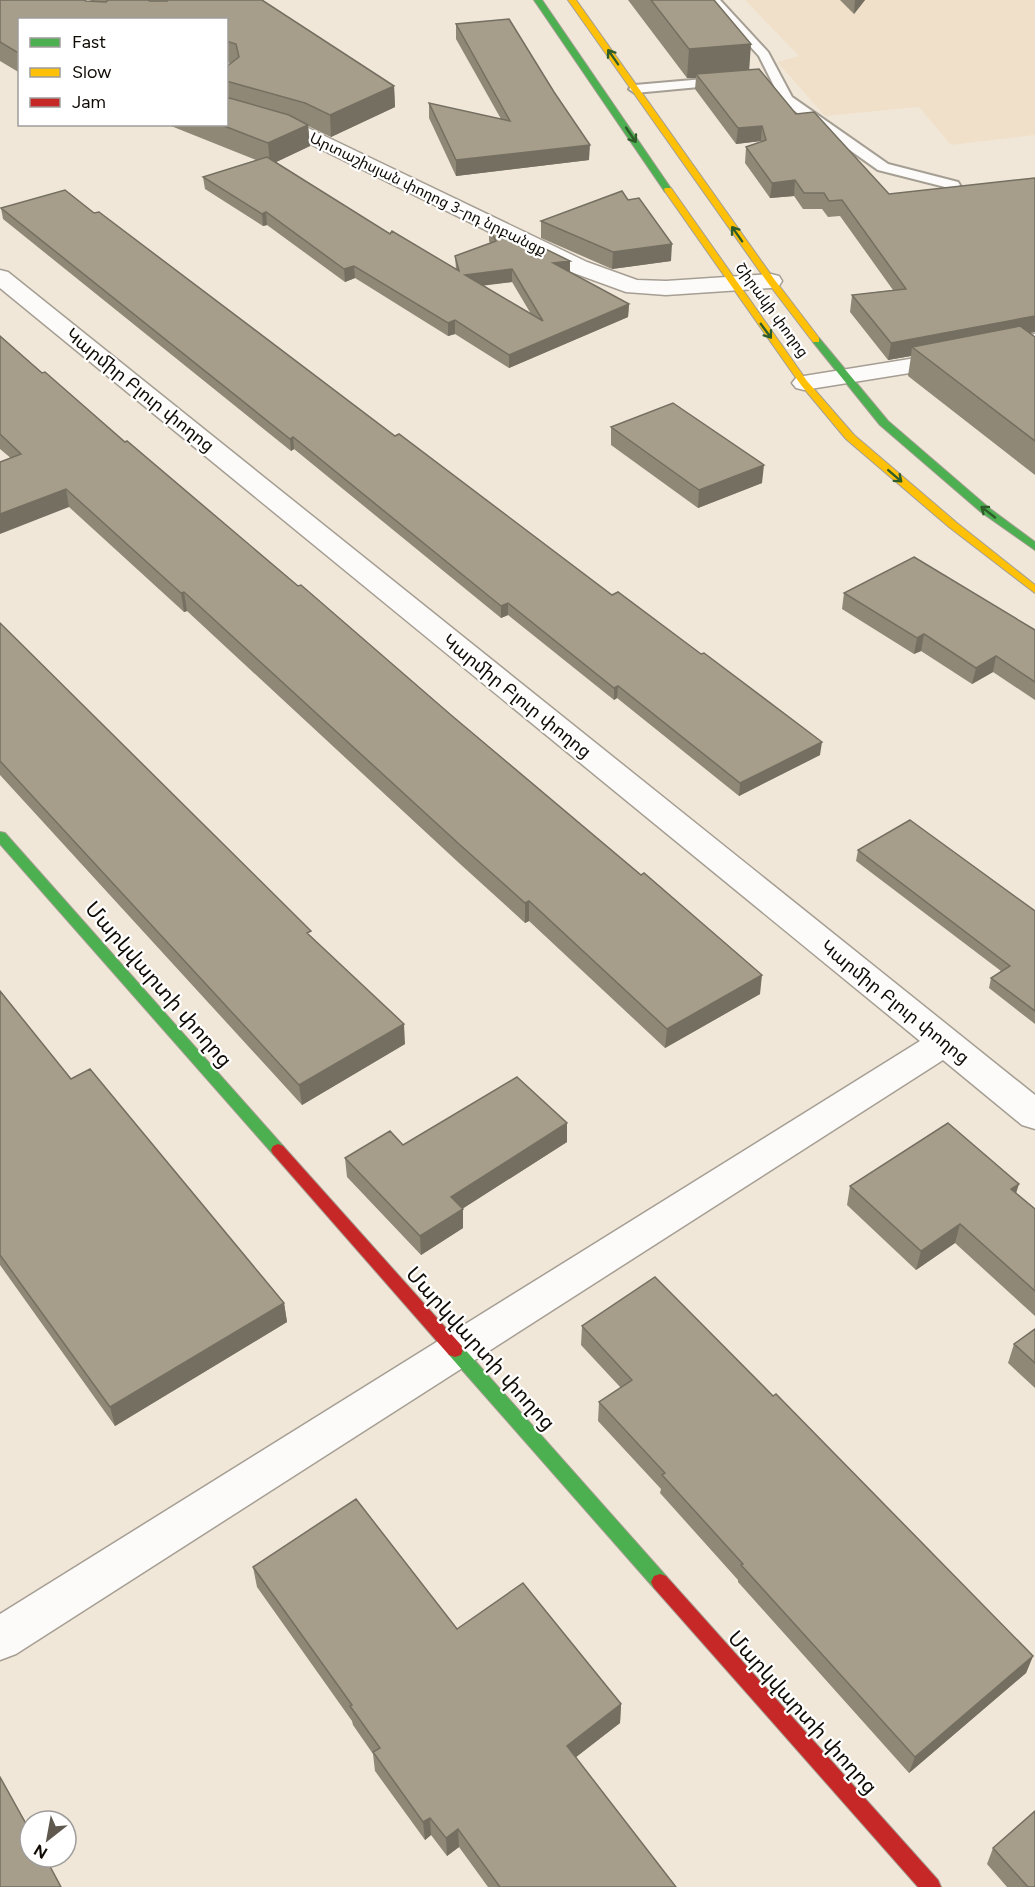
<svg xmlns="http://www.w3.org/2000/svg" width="1035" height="1887" font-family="Figtree,'Noto Sans Armenian',sans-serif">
  <rect width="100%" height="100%" fill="#f0e7d9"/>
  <!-- built -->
  <path fill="#f1e0c9" d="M745,0H1035V135L951,145L919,107L825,116L777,62L799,56Z"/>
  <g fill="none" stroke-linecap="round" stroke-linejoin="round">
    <!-- lane casing -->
    <g stroke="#a59e93" stroke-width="4">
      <path id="lane" d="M708,0H720L768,52L792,97L888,164L958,182L960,185L958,188L953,189L878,170L782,102L759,56Z
        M226,62L237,67L239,78L226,88Z
        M727,77L733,81L731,84L635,93L629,89L635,85Z"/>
    </g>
    <!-- street casing -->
    <g stroke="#a59e93" stroke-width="3">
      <path id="street" d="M226,103L306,127L587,262L637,280L666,281L771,274L779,276L782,281L779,286L771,288L666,295L626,292L571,272L292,135L226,115Z
        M0,270L8,272L1035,1095V1129L1022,1125L943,1060L16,1654L0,1660V1614L920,1041L0,288Z
        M1035,334V348L947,367L804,390L796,388L792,383L796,378L804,376L947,353Z"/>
    </g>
    <!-- fast casing -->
    <g stroke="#a59e93" stroke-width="2">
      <path id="fast" d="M534,0H542L672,190L671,192H665Z
        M813,338H819L888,421L989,508L1035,542V550L981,512L880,425L813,342Z
        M0,832L5,833L283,1146L285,1150L283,1154L278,1156L273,1154L0,844Z
        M455,1343L461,1345L666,1576L669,1582L666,1588L660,1590L654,1588L449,1355L447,1350L449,1345Z"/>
    </g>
    <!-- slow casing -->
    <g stroke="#a59e93" stroke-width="2">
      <path id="slow" d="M568,0H576L774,279L819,338V342H813L768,283Z
        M665,188H671L807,381L854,435L957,523L1035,585V593L949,527L846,439L801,385L664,190Z"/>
    </g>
    <!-- jam casing -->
    <g stroke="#a59e93" stroke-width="2">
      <path id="jam" d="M278,1144L283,1146L461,1345L463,1350L461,1355L455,1357L449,1355L273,1154L271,1150L273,1146Z
        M660,1574L666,1576L938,1880L941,1887H918L654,1588L651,1582L654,1576Z"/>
    </g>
    <!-- lane -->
    <use href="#lane" fill="#fdfbf9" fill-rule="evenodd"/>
    <!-- street -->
    <use href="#street" fill="#fdfbf9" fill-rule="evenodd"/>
    <!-- fast -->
    <use href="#fast" fill="#4caf50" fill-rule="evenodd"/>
    <!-- slow -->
    <use href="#slow" fill="#ffc107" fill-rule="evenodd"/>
    <!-- jam -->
    <use href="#jam" fill="#c62828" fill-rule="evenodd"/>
  </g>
  <!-- wall -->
  <path fill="#8f8877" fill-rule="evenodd" d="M0,0L92,2L90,0H262L394,86L395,107L331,137L308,126L310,146L276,162L390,234L456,269L455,256L490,243L489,241V228L629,304L628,317L509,368L455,334L448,336L355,278L345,282L267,225L263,226L205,189L203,177L256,160L166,124H226V67L231,63L226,61V20H20V73L0,61ZM512,282L531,314L483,285Z
    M628,0H714L749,70L796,114L889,194L1035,178V332L1030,333L1035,337V475L908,376L911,356L888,360L850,312L852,295L893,290L840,216L828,217L822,209H803L794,196L770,198L745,163L746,147L761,142V141L736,144L695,89L696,78H687Z
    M840,0H865L854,14Z
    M456,24L589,160L456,176L429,118V103L501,119L456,39Z
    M628,200L671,261L612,269L541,238V221Z
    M1,208L94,213L395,436L820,755L739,796L617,698L614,700L508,615L501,618L294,449L291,451L3,219Z
    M0,336L760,994L665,1048L529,921L525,923L459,863L187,611L184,612L69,507L0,449Z
    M611,427L762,483L698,508L611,445Z
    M844,593L1035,630V700L993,672L972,684L921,651L914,654L842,609Z
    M0,623L312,938L405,1044L302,1105L0,775Z
    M858,850L1035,911V1024L989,988L991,978L1001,971L856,861Z
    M0,991L71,1079L284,1303L287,1322L115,1426L0,1265Z
    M567,1123V1142L462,1209L463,1228L421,1255L347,1177L345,1158L403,1145Z
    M850,1186L1016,1193L1035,1209V1316L955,1243L916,1270L847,1205Z
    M582,1326L1033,1656L1026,1673L909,1773L738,1582V1580L660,1493L661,1489L598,1421L599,1402L621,1388L581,1345Z
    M1035,1329V1388L1008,1363L1014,1344Z
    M253,1567L457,1629L621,1704L620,1723L575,1757L676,1887H488L459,1847L447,1856L431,1835L425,1840L375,1771L373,1754L353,1725L352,1721L257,1587Z
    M993,1848L1035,1887H1007L987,1864Z"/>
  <!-- shaded-wall -->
  <path fill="#746f61" d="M855,0H865L854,14Z
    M751,44L749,73L696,74V78H687L689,49Z
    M394,86L395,107L331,137L330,115Z
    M308,125L310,146L270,165L268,143Z
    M762,126L761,141L736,144L738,128Z
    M590,145L589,160L456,176V160Z
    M795,180L794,196L770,198L772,183Z
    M266,212L267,225L263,226L262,214Z
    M672,244L671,261L612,269L613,252Z
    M570,261V274L553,263Z
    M354,266L355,278L345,282L344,269Z
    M512,269V282L465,288V275Z
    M629,304L628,317L509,368V355Z
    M1035,316V332L921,354L912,347L911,356L888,360L891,343Z
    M455,320V334L448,336V323Z
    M293,437L294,449L291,451L290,439Z
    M764,465L762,483L698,508L699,490Z
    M66,489L69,507L0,534V514Z
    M184,592L187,611L184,612L181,593Z
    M508,603V615L501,618V606Z
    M924,634L921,651L914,654L917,638Z
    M996,656L993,672L972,684L976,668Z
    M618,686L617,698L614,700V688Z
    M822,742L820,755L739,796L740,783Z
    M529,901V921L525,923V903Z
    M762,975L760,994L665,1048L667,1029Z
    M404,1024L405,1044L302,1105L299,1085Z
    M567,1123V1142L451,1216V1197Z
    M1019,1184L1013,1203L1011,1189Z
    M463,1209V1228L421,1255L420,1236Z
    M960,1224L955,1243L916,1270L921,1251Z
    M284,1303L287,1322L115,1426L110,1407Z
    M1033,1656L1026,1673L909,1773L915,1757Z
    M621,1704L620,1723L566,1765L567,1746Z
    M430,1818L431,1835L425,1840L423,1822Z
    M458,1829L459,1847L447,1856L446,1838Z"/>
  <!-- building -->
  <path fill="#a69e8a" stroke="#746f61" stroke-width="1.5" fill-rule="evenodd" d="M0,0H84L86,1L106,2L108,0H148L150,1H167V0H262L394,86L330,115L305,103L226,81V67L239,57L236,44L226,41V20H20V54L0,42Z
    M651,0H714L751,44L689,49Z
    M509,19L554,92L590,145L456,160L429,103L510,121L456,24Z
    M759,69L796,114L814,112L889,194L1035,178V316L891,343L852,295L906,289L842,200L829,201L824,193H804L795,180L772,183L746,147L766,140L762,126L738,128L696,74Z
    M226,97L289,115L308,125L268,143L219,124H226Z
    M267,157L390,234L392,231L459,271L455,256L496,241L489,228L506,238L515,234L570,261L553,263L629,304L509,355L455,320L448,323L354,266L344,269L266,212L262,214L203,177ZM512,269L543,321L465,275Z
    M65,190L94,213L99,212L395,436L399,434L612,595L618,592L701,654L704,653L822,742L740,783L618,686L614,688L508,603L501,606L293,437L290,439L1,208Z
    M622,191L628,200L639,198L672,244L613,252L541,221Z
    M1020,326L1035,337V441L912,347Z
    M0,336L42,373L45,372L125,442L127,441L298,586L301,585L451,715L641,875L644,873L762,975L667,1029L529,901L525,903L459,844L184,592L181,593L66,489L0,514V462L21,454L0,434Z
    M673,403L764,465L699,490L611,427Z
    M914,557L1035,630V682L996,656L976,668L924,634L917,638L844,593Z
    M0,623L311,931L307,933L404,1024L299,1085L0,761Z
    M910,820L1035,911V1011L991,978L1010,966L858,850Z
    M0,991L71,1079L90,1069L284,1303L110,1407L0,1255Z
    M517,1077L567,1123L451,1197L463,1209L420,1236L345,1158L390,1131L403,1145Z
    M948,1123L1019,1184L1011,1189L1035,1209V1291L960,1224L921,1251L850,1186Z
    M655,1277L773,1396L776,1394L1033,1656L915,1757L741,1565L743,1564L662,1475L665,1473L599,1402L632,1380L582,1326Z
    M1035,1329V1363L1014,1344Z
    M356,1499L457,1629L523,1583L621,1704L567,1746L676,1887H500L458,1829L446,1838L430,1818L423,1822L373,1752L380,1748L350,1706L352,1705L253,1567Z
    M0,1777L30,1831V1857H45L61,1887H0Z
    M1035,1811V1887H1028L993,1848Z"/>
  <!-- one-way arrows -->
  <defs><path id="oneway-shaft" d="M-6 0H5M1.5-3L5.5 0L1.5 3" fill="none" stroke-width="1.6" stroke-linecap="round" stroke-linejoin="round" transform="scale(1.5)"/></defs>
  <g stroke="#2e5d2a">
    <use href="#oneway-shaft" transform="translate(613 57) rotate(-125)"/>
    <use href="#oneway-shaft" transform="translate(631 135) rotate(56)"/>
    <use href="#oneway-shaft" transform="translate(737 234) rotate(-125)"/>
    <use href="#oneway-shaft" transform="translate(766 331) rotate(54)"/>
    <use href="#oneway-shaft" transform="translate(895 476) rotate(41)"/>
    <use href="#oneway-shaft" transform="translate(988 512) rotate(-142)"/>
  </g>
  <g text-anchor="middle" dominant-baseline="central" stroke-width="4.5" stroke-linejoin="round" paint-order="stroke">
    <!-- far-street labels -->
    <g font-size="15" fill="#100b04" stroke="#fff">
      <text transform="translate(428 194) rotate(26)">Արտաշիսյան փողոց 3-րդ նրբանցք</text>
      <text transform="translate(772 310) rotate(54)">Շիրակի փողոց</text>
    </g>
    <!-- street labels -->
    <g font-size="18" fill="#100b04" stroke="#fff">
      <text transform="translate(140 390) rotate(39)">Կարմիր Բլուր փողոց</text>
      <text transform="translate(517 696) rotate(39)">Կարմիր Բլուր փողոց</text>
      <text transform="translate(895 1002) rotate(39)">Կարմիր Բլուր փողոց</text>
    </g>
    <!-- near-street labels -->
    <g font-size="21" fill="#100b04" stroke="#fff">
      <text transform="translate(159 984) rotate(49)">Մարկվարտի փողոց</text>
      <text transform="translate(481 1348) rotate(48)">Մարկվարտի փողոց</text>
      <text transform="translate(803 1712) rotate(48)">Մարկվարտի փողոց</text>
    </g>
  </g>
  <!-- legend -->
  <rect x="18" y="18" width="210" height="108" fill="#ffffff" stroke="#9f9d9b" stroke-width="1.5"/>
  <rect x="30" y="38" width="30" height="9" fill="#4caf50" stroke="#9f9d9b" stroke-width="1.5"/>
  <text x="72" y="48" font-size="18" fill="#100b04">Fast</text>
  <rect x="30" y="68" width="30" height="9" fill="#ffc107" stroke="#9f9d9b" stroke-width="1.5"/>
  <text x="72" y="78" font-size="18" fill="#100b04">Slow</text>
  <rect x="30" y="98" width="30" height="9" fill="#c62828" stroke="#9f9d9b" stroke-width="1.5"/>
  <text x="72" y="108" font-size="18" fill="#100b04">Jam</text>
  <!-- north arrow -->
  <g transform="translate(48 1839) rotate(211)"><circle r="28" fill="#ffffff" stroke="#9f9d9b" stroke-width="1.5"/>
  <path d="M0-4.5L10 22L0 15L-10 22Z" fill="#5e584f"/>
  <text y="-9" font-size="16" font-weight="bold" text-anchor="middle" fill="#100b04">N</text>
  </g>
</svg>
